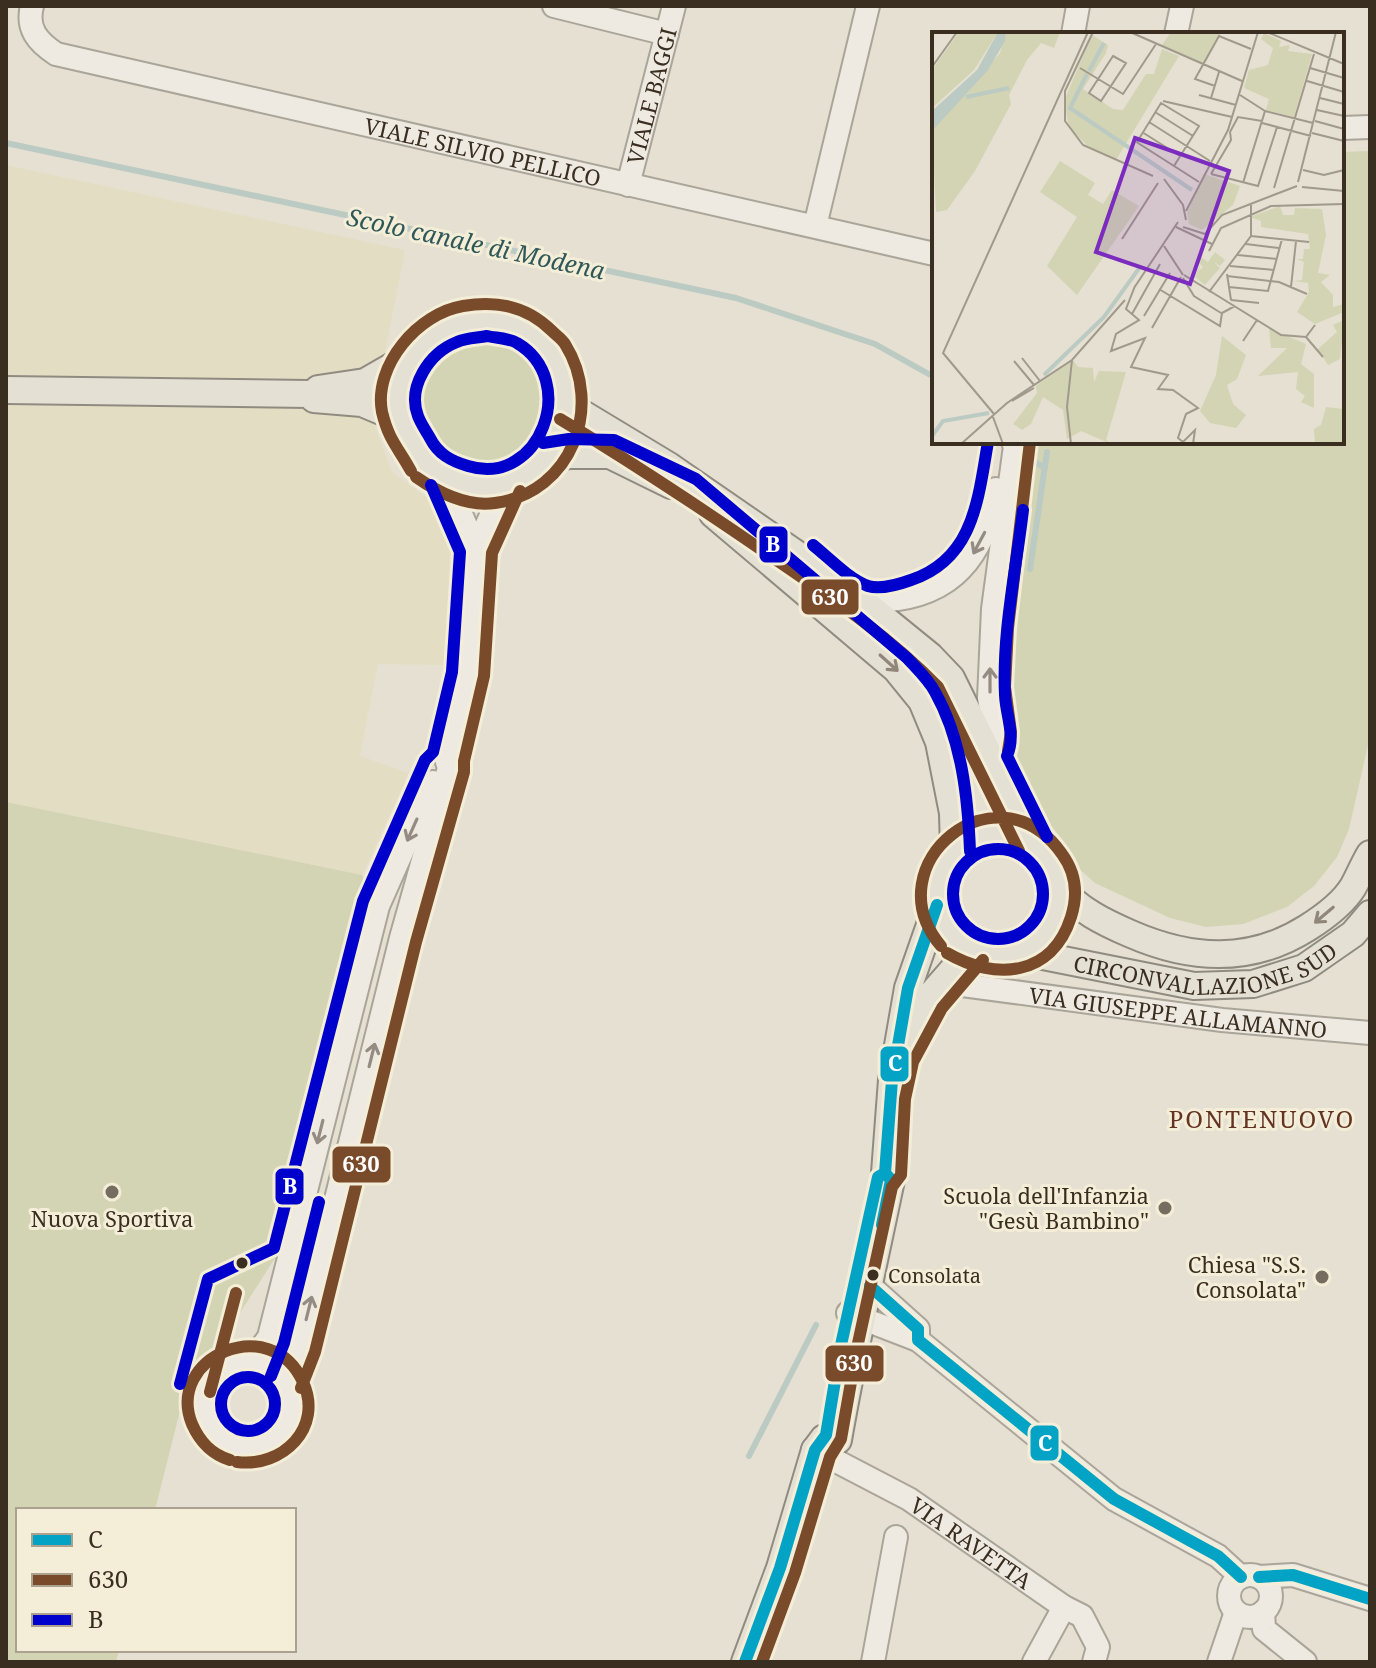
<svg xmlns="http://www.w3.org/2000/svg" width="1376" height="1668" font-family="'Noto Serif',serif">
  <rect width="100%" height="100%" fill="#e5e0d1"/>
  <!-- farmland -->
  <path fill="#e3dec3" d="M6,165L405,250L372,419L392,472L434,503L454,540L446,665L378,664L360,756L409,773L362,875L6,802Z"/>
  <!-- green -->
  <path fill="#d2d4b4" d="M1370,151V736L1349,829L1337,857L1314,886L1287,907L1243,924L1206,927L1170,918L1095,883L1076,866L1062,839L1043,816L1011,744L1003,711L1001,662L1028,442H1342V152Z
    M413 403a69 69 0 1 1 138 0a69 69 0 1 1-138 0Z
    M6,802L362,875L382,919L313,1199L182,1403L155,1510H18V1650H119L116,1662H6Z"/>
  <g fill="none" stroke-linecap="round" stroke-linejoin="round">
    <!-- stream -->
    <path stroke="#bbcac2" stroke-width="6" d="M6,143L736,298L875,344L934,377
      M1023,455L1045,468
      M1030,569L1047,452
      M749,1456L816,1325"/>
    <!-- minor casing -->
    <g stroke="#aaa599" stroke-width="26">
      <g id="minor">
        <path id="s1" d="M32,6C26,29 38,42 56,54L934,254"/>
        <path d="M554,6L667,34"/>
        <path d="M1073,34L1078,6"/>
        <path d="M1176,34L1182,6"/>
        <path d="M1342,128L1370,127"/>
        <path id="s2" d="M628,185L674,6"/>
        <path d="M815,226L868,6"/>
        <path d="M446,479L476,549"/>
        <path d="M864,601C943,603 983,566 996,489"/>
        <path d="M989,756L996,740L989,698L993,609L1015,446L1013,442"/>
        <path id="s3" d="M940,982L1222,1020L1370,1033"/>
        <path d="M870,1286L918,1329V1340"/>
        <path d="M848,1313L918,1340L1114,1499L1218,1556L1241,1577"/>
        <circle cx="248" cy="1404" r="43"/>
        <path d="M252,1361L269,1337L378,906L433,782"/>
        <path d="M286,1382L299,1348L401,938L449,768L447,762L468,674L476,549L505,484"/>
        <path id="s4" d="M815,1450L909,1499L1064,1607L1082,1616L1098,1647L1094,1662"/>
        <circle cx="1250" cy="1596" r="21"/>
        <path d="M1259,1577L1293,1575L1370,1599"/>
        <path d="M1263,1612L1264,1629L1305,1662"/>
        <path d="M873,1662L896,1537"/>
        <path d="M1034,1662L1064,1607"/>
        <path d="M1219,1662L1236,1612"/>
      </g>
    </g>
    <!-- major casing -->
    <g stroke="#908b80" stroke-width="30">
      <g id="major">
        <circle cx="483" cy="402" r="84"/>
        <path d="M318,389L365,382L412,355"/>
        <path d="M6,390L309,394L314,399L362,403L400,419"/>
        <path d="M568,405L669,466L850,591L930,656L951,678L1033,844"/>
        <path d="M546,459L570,455H610L671,485"/>
        <path d="M713,514L896,669L922,701L939,742L953,813L954,852"/>
        <circle cx="998" cy="894" r="61"/>
        <path d="M1059,887C1079,910 1103,922 1131,934C1191,960 1250,964 1307,928C1323,918 1343,903 1353,887C1359,876 1364,864 1370,854"/>
        <path id="s5" d="M1026,948L1043,956L1194,986L1253,984L1304,968L1353,934L1370,914"/>
        <path d="M907,1039L930,996L971,949"/>
        <path d="M815,1450L838,1440C853,1353 873,1267 891,1180L885,1173L892,1080L908,988L937,905"/>
        <path d="M745,1662L780,1568L815,1450L824,1438"/>
      </g>
    </g>
    <!-- minor -->
    <use href="#minor" stroke="#eeeae2" stroke-width="22"/>
    <!-- major -->
    <use href="#major" stroke="#e5e0d4" stroke-width="26"/>
    <!-- bus-1 casing -->
    <g stroke="#f4eed8" stroke-width="18">
      <path id="bus-1" d="M882,1225L891,1180L885,1173L892,1080L908,988L937,905
        M870,1286L918,1329V1340L1114,1499L1218,1556L1241,1577
        M1259,1577L1293,1575L1370,1599
        M745,1662L780,1568L815,1450L826,1435L841,1345L878,1177L885,1173"/>
    </g>
    <!-- bus-2 casing -->
    <g stroke="#f4eed8" stroke-width="18">
      <path id="bus-2" d="M560,419C633,463 704,510 775,559C832,598 890,637 938,687L1019,851
        M411,471C398,447 389,441 382,412C373,365 419,313 463,306C497,300 528,307 552,331C556,335 562,339 565,344C604,406 572,493 495,503C466,507 439,493 416,477
        M1008,751L1011,732L1005,687L1008,628L1030,442
        M941,946C872,864 998,762 1062,854C1076,873 1078,895 1071,917C1052,977 995,981 947,953
        M301,1388L315,1352L416,942L464,772V761L484,676L492,553L520,491
        M210,1392L236,1293
        M230,1460C211,1454 200,1442 192,1424C165,1357 271,1311 303,1382C324,1428 282,1468 237,1462
        M762,1662L795,1573L830,1457L841,1439L857,1348L892,1187L901,1175L905,1099L913,1062L942,1008L983,960"/>
    </g>
    <!-- bus-3 casing -->
    <g stroke="#f4eed8" stroke-width="18">
      <path id="bus-3" d="M487,336C496,338 509,338 517,343C580,380 540,488 468,466C451,461 438,454 430,438C426,431 421,424 418,416C407,387 429,353 457,342C466,338 477,338 487,336Z
        M543,443L569,439L614,440L696,479L907,658C917,669 928,679 935,692C962,740 968,798 970,851
        M1023,510C1016,570 1002,634 1005,695C1006,717 1016,735 1007,756L1047,837
        M813,545C829,558 849,579 868,586C881,590 900,584 911,580C974,559 978,499 988,442
        M953 894a45 45 0 1 1 90 0a45 45 0 1 1-90 0Z
        M271,1376L284,1343L319,1202
        M221 1404a27 27 0 1 1 54 0a27 27 0 1 1-54 0Z
        M180,1384L208,1279L274,1248L363,901L425,760L433,752L452,672L460,552L431,485"/>
    </g>
    <!-- bus-1 -->
    <use href="#bus-1" stroke="#03a3c5" stroke-width="12"/>
    <!-- bus-2 -->
    <use href="#bus-2" stroke="#7a4b2a" stroke-width="12"/>
    <!-- bus-3 -->
    <use href="#bus-3" stroke="#0000cd" stroke-width="12"/>
  </g>
  <!-- one-way arrows -->
  <defs><path id="oneway-shaft" d="M-6 0H5M1.5-3L5.5 0L1.5 3" fill="none" stroke-width="1.6" stroke-linecap="round" stroke-linejoin="round" transform="scale(2)"/></defs>
  <g stroke="#948c82">
    <use href="#oneway-shaft" transform="translate(979 543) rotate(118)"/>
    <use href="#oneway-shaft" transform="translate(990 680) rotate(-90)"/>
    <use href="#oneway-shaft" transform="translate(412 830) rotate(114)"/>
    <use href="#oneway-shaft" transform="translate(372 1055) rotate(-76)"/>
    <use href="#oneway-shaft" transform="translate(320 1132) rotate(104)"/>
    <use href="#oneway-shaft" transform="translate(309 1308) rotate(-76)"/>
  </g>
  <g stroke="#90877a">
    <use href="#oneway-shaft" transform="translate(889 663) rotate(42)"/>
    <use href="#oneway-shaft" transform="translate(1324 915) rotate(140)"/>
  </g>
  <!-- markers -->
  <g fill="#766c5f" stroke="#f4eed8" stroke-width="3">
    <circle cx="112" cy="1192" r="8"/>
    <circle cx="1165" cy="1208" r="8"/>
    <circle cx="1322" cy="1277" r="8"/>
  </g>
  <g fill="#3a2e21" stroke="#f4eed8" stroke-width="3">
    <circle cx="242" cy="1263" r="7"/>
    <circle cx="873" cy="1275" r="7"/>
  </g>
  <g text-anchor="middle" dominant-baseline="central" stroke-width="6" stroke-linejoin="round" paint-order="stroke">
    <!-- bus labels -->
    <g font-size="20" fill="#3a2e21" stroke="#f4eed8" text-anchor="start">
      <text x="888" y="1275">Consolata</text>
    </g>
    <!-- street labels -->
    <g font-size="22" fill="#3a2e21" stroke="#f4eed8">
      <text stroke="none"><textPath href="#s2" startOffset="92">VIALE BAGGI</textPath></text>
      <text stroke="none"><textPath href="#s1" startOffset="496">VIALE SILVIO PELLICO</textPath></text>
      <text stroke="none"><textPath href="#s5" startOffset="186">CIRCONVALLAZIONE SUD</textPath></text>
      <text stroke="none"><textPath href="#s3" startOffset="240">VIA GIUSEPPE ALLAMANNO</textPath></text>
      <text stroke="none"><textPath href="#s4" startOffset="182">VIA RAVETTA</textPath></text>
    </g>
    <!-- poi labels -->
    <g font-size="22" fill="#3a2e21" stroke="#f4eed8" text-anchor="end">
      <text x="1149" y="1195">Scuola dell'Infanzia<tspan x="1149" dy="25">"Gesù Bambino"</tspan></text>
      <text x="112" y="1218" text-anchor="middle">Nuova Sportiva</text>
      <text x="1306" y="1264">Chiesa "S.S.<tspan x="1306" dy="25">Consolata"</tspan></text>
    </g>
    <!-- water labels -->
    <g font-size="24" font-style="italic" fill="#315858" stroke="#f4eed8">
      <text transform="translate(476 243) rotate(12)">Scolo canale di Modena</text>
    </g>
    <!-- neighbourhood labels -->
    <g font-size="24" letter-spacing="2" fill="#643323" stroke="#f4eed8">
      <text x="1262" y="1118">PONTENUOVO</text>
    </g>
  </g>
  <!-- overview -->
  <g transform="translate(932 32)">
    <rect width="412" height="412" fill="#e5e0d1"/>
    <path d="M27,0H66L42,38L0,76V38ZM73,0H128L122,16L109,11L95,28L77,63L79,72L43,139L15,178L4,180L0,99L68,21ZM239,0H290L271,31L230,13ZM332,1L349,9L347,15L358,13L356,19L380,22L362,85L334,78L337,67L312,56L317,38L336,33L341,16L329,7ZM160,3L176,13L174,21L151,57L181,77L191,78L214,42H222L230,17L247,24L184,128L156,114L137,96L132,69ZM128,129L163,151L156,163L171,172L180,158L207,174L145,263L115,234L145,185L108,160ZM272,142L308,154L301,173L270,198L257,192L255,181ZM348,174L351,183H362L363,176L390,177L394,203L386,241L398,243L389,250L401,263V275L412,272V280L383,292L365,280L377,260L376,251L362,249L370,248L372,230L365,227H371L372,217H378L376,202L329,195V189L318,185ZM283,220L293,228L288,234L281,229L288,236L273,253L263,245L268,233L267,239L271,235L265,229L269,225L276,230ZM412,288L408,327L396,333L386,317L405,300L401,293ZM337,296L374,312L369,332L382,342V376L369,370L373,364L364,357L366,340L326,344L355,316H339ZM290,304L314,323L305,347L295,353L301,372L314,383L304,396L278,391L268,379L284,343ZM141,328L146,335L161,336L162,350L167,339L194,340L174,408L179,412L149,399L135,407L131,378L111,365L99,392L90,398L81,392L105,361L104,354ZM412,369V412H383L382,397L389,393L394,375L410,377Z" fill="#d2d4b4"/>
    <path d="M66,0H74L73,9L56,38L0,99V79L45,38Z" fill="#bbcac2"/>
    <path fill="none" stroke="#bbcac2" stroke-width="4" d="M157,39L172,11M155,42L138,76L260,158M34,65L77,56M112,343L172,285L208,235M0,404L11,389L57,381"/>
    <path fill="none" stroke="#a1998b" stroke-width="2" d="M161,0L133,59V89L151,113L221,144M198,0L310,49M335,0L412,32M181,24L194,31L169,69L157,61ZM0,35L25,0M148,36L191,62L224,12M378,36L412,46M375,49L412,60M283,54L263,47L287,4L319,17M267,63L304,73M308,63L333,79M279,66L287,40M388,66L412,72M231,69L300,85M385,78L412,84M223,80L261,104M383,89L412,97M217,90L278,129M330,91L379,104M210,100L248,124M298,100L306,85L330,89M380,101L412,109M242,134L267,94L229,71L205,110L206,111L242,134L253,141L267,150M371,138L392,143L412,138M279,142L326,154L345,95M279,142L299,108L298,100M232,147L251,173L254,188M366,150L404,0M311,151L333,79L381,91M370,155L412,159M342,156L382,22M254,179L296,98L326,0M244,195L280,212M251,195L273,202L290,183L365,154M319,204L377,210M190,207L226,151M314,212L347,216M232,214L251,243M277,219L289,196L339,174L412,172M306,223L345,227M298,234L342,238M295,242L299,268M252,243L349,303L374,305L383,293M295,244L347,250L375,262M251,246L262,264L289,281M203,254L194,277L207,288L184,302L179,319L213,306L199,335L236,343L226,357L241,358L266,376L254,382L246,406L251,410L263,398L261,412M297,255L336,259L350,207M359,255L364,209M202,256L246,190M227,257L288,294L290,281L303,274M277,260L319,204V173M299,268L327,271M200,282L228,232M212,284L238,241M220,296L249,245M374,305L391,325M311,309L325,288M90,326L108,349M82,329L102,353M80,369L102,356M62,382L11,321L156,0M61,385L71,412M29,412L75,371L140,328L193,268M139,412L135,375L140,328"/>
    <path fill="#7b2cbf" fill-opacity="0.15" stroke="#7b2cbf" stroke-width="4" d="M203,106L297,139L258,252L164,220Z"/>
    <rect width="412" height="412" fill="none" stroke="#3a2e21" stroke-width="4"/>
  </g>
  <g stroke="#f4eed8" stroke-width="3">
    <rect x="758" y="525" width="31" height="39" rx="8" fill="#0000cd"/>
    <rect x="800" y="578" width="60" height="38" rx="8" fill="#7a4b2a"/>
    <rect x="879" y="1045" width="31" height="38" rx="8" fill="#03a3c5"/>
    <rect x="331" y="1145" width="61" height="39" rx="8" fill="#7a4b2a"/>
    <rect x="274" y="1167" width="31" height="39" rx="8" fill="#0000cd"/>
    <rect x="824" y="1344" width="61" height="39" rx="8" fill="#7a4b2a"/>
    <rect x="1029" y="1424" width="31" height="38" rx="8" fill="#03a3c5"/>
  </g>
  <g font-size="22" text-anchor="middle" font-weight="bold" fill="#fff">
    <text x="773" y="552">B</text>
    <text x="830" y="605">630</text>
    <text x="895" y="1071">C</text>
    <text x="361" y="1172">630</text>
    <text x="290" y="1194">B</text>
    <text x="854" y="1371">630</text>
    <text x="1045" y="1451">C</text>
  </g>
  <!-- border -->
  <rect width="1376" height="1668" fill="none" stroke="#3a2e21" stroke-width="16"/>
  <!-- legend -->
  <rect x="16" y="1508" width="280" height="144" fill="#f4eed8" stroke="#aaa18f" stroke-width="2"/>
  <rect x="32" y="1534" width="40" height="12" fill="#03a3c5" stroke="#aaa18f" stroke-width="2"/>
  <text x="88" y="1548" font-size="24" fill="#3a2e21">C</text>
  <rect x="32" y="1574" width="40" height="12" fill="#7a4b2a" stroke="#aaa18f" stroke-width="2"/>
  <text x="88" y="1588" font-size="24" fill="#3a2e21">630</text>
  <rect x="32" y="1614" width="40" height="12" fill="#0000cd" stroke="#aaa18f" stroke-width="2"/>
  <text x="88" y="1628" font-size="24" fill="#3a2e21">B</text>
</svg>
